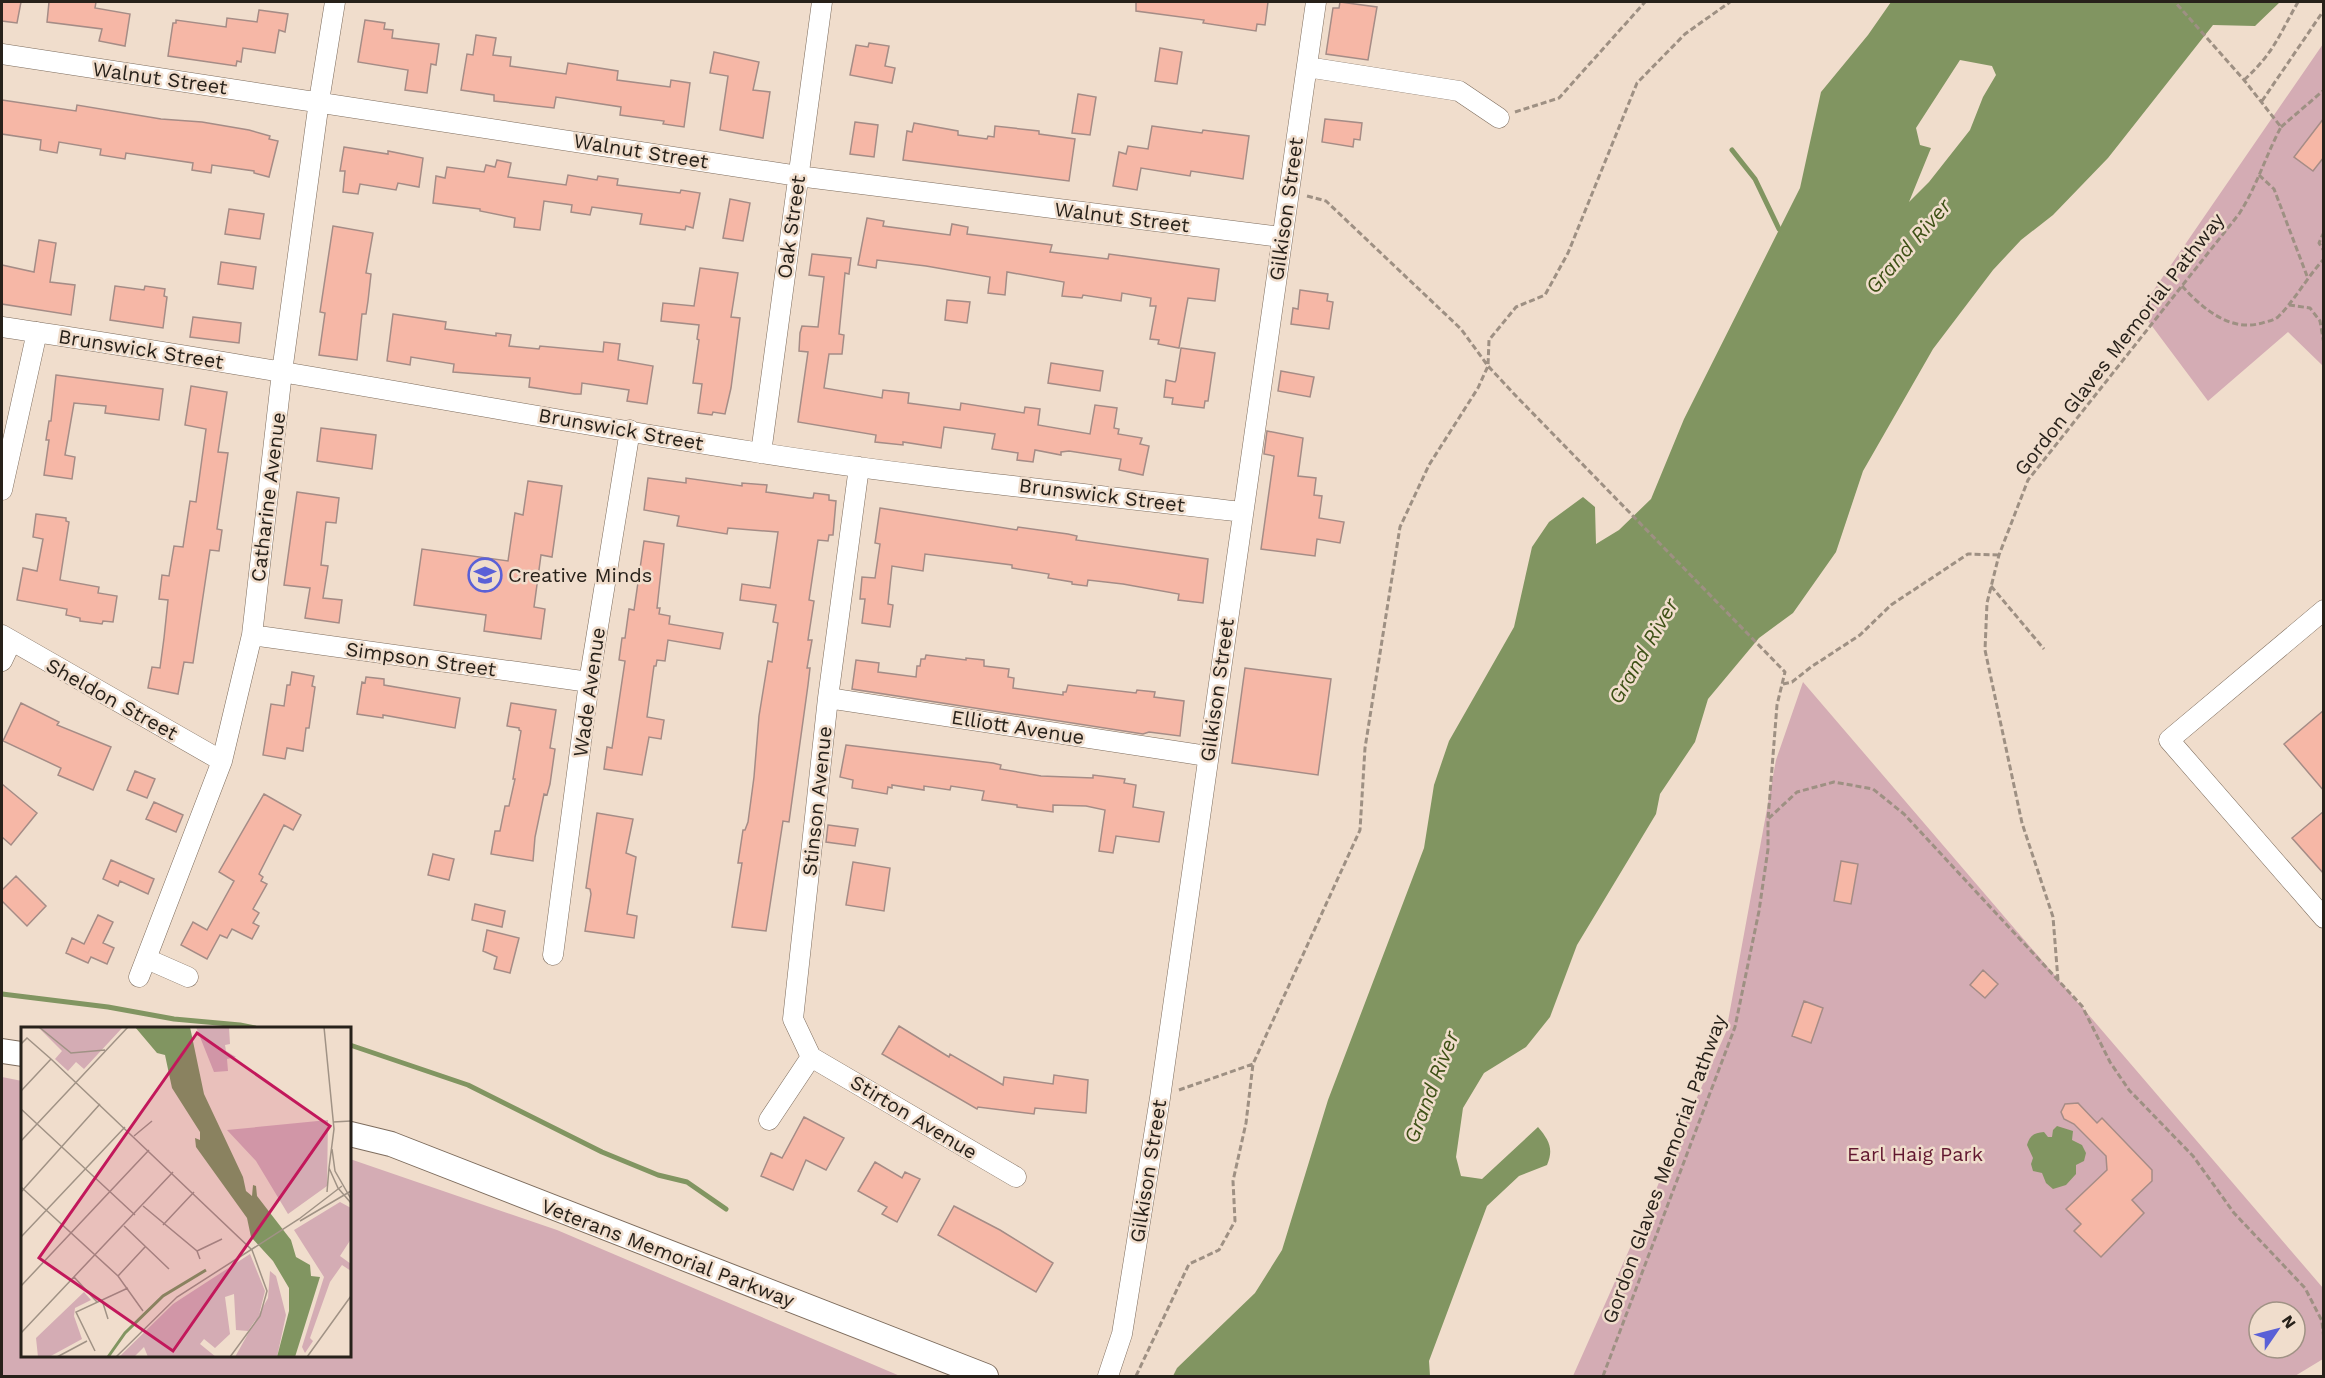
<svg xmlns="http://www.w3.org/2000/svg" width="2325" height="1378" font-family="'Work Sans',sans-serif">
  <rect width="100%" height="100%" fill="#f0ddcc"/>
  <!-- green -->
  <path fill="#d4acb4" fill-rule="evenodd" d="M2323,44V366L2288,332L2208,401L2140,310Z
    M1803,682L2323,1288V1359L2295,1376H1573L1726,1032L1776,760ZM2259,1312H2295V1348H2259Z
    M2,1077L22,1081V1356H350V1159L557,1230L900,1376H2Z"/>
  <!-- water -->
  <path fill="#819561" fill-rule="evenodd" d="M1891,2H2280L2255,26L2213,25L2108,158L2053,215L2021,240L1993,270L1933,349L1863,471L1836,552L1793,613L1759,638L1708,699L1695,742L1660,794L1656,814L1577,945L1550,1017L1526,1047L1484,1073L1463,1108L1456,1157L1461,1176L1482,1179L1538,1127C1549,1140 1554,1149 1547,1165L1519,1176L1487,1206L1429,1361L1430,1376H1173L1177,1368L1255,1293L1282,1250L1328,1100L1424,848L1434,785L1449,741L1514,627L1532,547L1549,522L1583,497L1595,507L1596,544L1619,530L1651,499L1684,419L1800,188L1821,92L1868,35ZM1960,60L1992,66L1996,75L1983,97L1970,130L1929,182L1909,202L1931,148L1920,145L1916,128Z
    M2057,1126L2073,1131L2072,1140L2082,1145L2086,1153L2084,1161L2076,1165V1174L2066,1185L2053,1189L2046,1183L2042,1173L2033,1171L2031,1164L2033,1158L2027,1145C2030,1135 2034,1133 2044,1132L2048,1137H2052L2053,1130Z"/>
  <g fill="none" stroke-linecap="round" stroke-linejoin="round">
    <!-- stream -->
    <path stroke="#819561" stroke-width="5" d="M1732,150L1755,179L1779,229
      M2,994L108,1007L174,1019L240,1025L255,1028
      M350,1045L468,1085L602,1152L658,1175L687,1182L726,1209"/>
  </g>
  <!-- building -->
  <path fill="#f6b7a6" stroke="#a58c86" stroke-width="1.5" d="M2,2H21L17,23L2,21Z
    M49,2H96L95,8L130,14L125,46L99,41L102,29L47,22Z
    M1136,2H1268L1265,25L1257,24L1256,31L1203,23L1204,20L1136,11Z
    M1340,2L1377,7L1368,60L1326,54L1333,8H1339Z
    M259,10L288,14L285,32L279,30L275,53L243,48L241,62L237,61L236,66L168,56L173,23H176V20L226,27L227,18L257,22Z
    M365,20L385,23L384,29L393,30L392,38L439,44L436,65L431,64L427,93L405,90L408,70L358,62Z
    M476,35L496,38L493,55L511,57L510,66L566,74L568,63L618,71L617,80L670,87L671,80L690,83L684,127L663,124L664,121L620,115L621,107L556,97L554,108L494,101V95L461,90L467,54L473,55Z
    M869,43L889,46L885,66L895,68L892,83L850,75L856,45L868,47Z
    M1160,48L1182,52L1177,84L1155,81Z
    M714,52L759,62L753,90L770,92L763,138L720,130L728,76L710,73Z
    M1078,94L1096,97L1090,135L1072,133Z
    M2,100L76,111L77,105L161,119L202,122L249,130L270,136L269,139L278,141L269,177L254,173V171L212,165L211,173L192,170L193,163L126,153L125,159L100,155L101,149L59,142L57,153L40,150L41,140L2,134Z
    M2324,118V157L2313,171L2294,157Z
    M1325,119L1362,123L1360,140L1354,139L1353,147L1322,142Z
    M855,122L878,125L874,157L850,154Z
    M914,123L958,131V135L987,139L988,136L994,137L995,126L1039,131V134L1075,139L1069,181L903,160L907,131L912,132Z
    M1152,126L1202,133L1203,130L1249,136L1243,179L1191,171L1190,176L1141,168L1137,190L1113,186L1119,152L1126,154L1128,146L1148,149Z
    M344,147L388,154V151L423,158L419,187L398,183L396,190L360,184L358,194L343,192L345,171H340Z
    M497,160L511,163L508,177L566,185L568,175L597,180L598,176L618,179L617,185L680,193L681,190L700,193L693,228L686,226L685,230L640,224L642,214L592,207L590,215L571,212L572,205L544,201L540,230L514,227L515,218L480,211V209L433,203L436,176L445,178L447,167L484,172L486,165L495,167Z
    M730,199L750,203L743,241L723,238Z
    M229,209L264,214L260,239L225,234Z
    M867,218L884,221L883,226L950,235L952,224L968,227L967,234L1052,245L1050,252L1108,259L1109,254L1219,269L1215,301L1188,298L1179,348L1158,344L1159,340L1150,339L1156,306H1150L1151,298L1122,293L1121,301L1083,295L1082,298L1062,296L1064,282L1007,272L1005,295L988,293L990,277L926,266L877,260L876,268L858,265Z
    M333,226L373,233L366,273L371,274L368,301L366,314H362L357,360L319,355L325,313L320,312Z
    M39,240L56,243L50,282L75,285L71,315L2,304V265L34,272Z
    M812,254L851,258L849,274L845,273L839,334L844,335L842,354H829L824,388L882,398L883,390L909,393L908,403L960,410L961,403L1024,413L1025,407L1040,409L1038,425L1090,434L1095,405L1117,408L1114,428L1119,429L1118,434L1142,438L1140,444L1149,446L1143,475L1119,470L1121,459L1069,451L1061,452V455L1035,450L1033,462L1017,460L1018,453L992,449L995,434L944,427L941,448L903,442V445L875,442L876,435L798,422L808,352L799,351L800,333L802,326L818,327L824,277L809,275Z
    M221,262L256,267L253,289L218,284Z
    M700,268L738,273L731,317L740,318L731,388L725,414L713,412L712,415L698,413L702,384L693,383L699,340L697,339L699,325L661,321L663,303L694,306Z
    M115,286L144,290L145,286L165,289L164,296L167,297L163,328L110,320Z
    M1300,290L1328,294L1327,301L1333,302L1329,329L1291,324L1293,308L1298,309Z
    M947,300L970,302L967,323L945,320Z
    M393,314L446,322L445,329L496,336V333L511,335L509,346L539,349L540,346L603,352L604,342L620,344L618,360L653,366L647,404L627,401L629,390L582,383L581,394H575L529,387L530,378L453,372L454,364L411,357L410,365L387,361Z
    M193,317L241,323L239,343L190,337Z
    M1181,348L1215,353L1208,401H1205L1204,408L1172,404L1173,398L1164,397L1166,380L1175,382L1176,380Z
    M1051,363L1103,371L1100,391L1048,383Z
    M1281,371L1314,377L1310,397L1278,391Z
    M56,375L163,389L159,420L105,413L106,406L74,403L65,455L75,457L72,479L44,475L49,440H46L49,421H51Z
    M191,386L227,392L218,452L228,453L217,529L222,530L219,551L210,550L193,663L184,662L178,694L148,688L152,667L160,668L164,638L168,600L159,599L162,575L169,576L174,546L183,547L190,501L196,502L206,429L185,425Z
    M321,428L376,435L372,469L317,461Z
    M1267,431L1303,438L1298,476L1316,478L1314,495L1322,496L1319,518L1344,522L1340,543L1317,539L1315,556L1261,549L1274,456L1264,454Z
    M648,478L686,483V478L742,486V483L767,485L766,492L809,498H813L814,493L829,495V500L836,501L833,535H829L828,541L818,540L809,600L814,601L808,640H812L807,668H810L808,685L789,822L783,821L766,931L732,927L742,863H738L743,830H745L748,822L754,777L759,716L768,661L772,662L778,623L773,622L776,605L740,600L742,584L770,588L778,532L728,528L727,534L677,526L679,516L644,510Z
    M528,481L562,486L552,557L541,555L534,607L545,609L541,639L484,631L486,615L414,605L422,549L508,561L515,513L523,515Z
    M297,492L339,498L336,523L326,522L321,565L328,566L323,598L342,600L339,623L305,618L310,588L284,585Z
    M880,508L1017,530L1018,527L1068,534L1077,536L1076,540L1208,559L1203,603L1178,600L1179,594L1123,584L1088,580L1087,586L1072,584V582L1048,578L1049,574L1012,568V565L925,554L923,571L892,566L888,604L893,605L890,627L862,623L865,599H860L862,577L875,578L880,544L875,543Z
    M36,514L66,518V521L69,522L60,580L99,587L98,593L117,596L113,622L103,621L102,624L80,621V618L66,615L67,609L17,600L23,568L37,571L43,539L33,537Z
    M644,541L664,544L657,608H660L659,614L670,616L669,624L723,633L720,649L668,640L665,661L657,660L656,666H654L647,717L664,720L661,739L649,737L642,775L604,769L607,747L612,748L625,661L619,660L622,638H625L629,609L634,610Z
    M926,655L966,660V658L984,660V666L1009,669L1008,677L1014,678L1013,688L1063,695V692H1066L1068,685L1136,693L1137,690L1155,692L1154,697L1184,701L1180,736L1149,732L1143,734L852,689L856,660L879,663L878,672L916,677L917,666H920L921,659H925Z
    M1245,668L1331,679L1318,775L1232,763Z
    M292,672L314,676L312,686L315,687L309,728H306L303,751L287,748L285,759L263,755L271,704L284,706L287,685H290Z
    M366,677L384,679V685L460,698L455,728L383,715V718L357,714L362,682L365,683Z
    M21,703L59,722L57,725L111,747L93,790L58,775L61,768L3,741Z
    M511,703L556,710L550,748L555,749L550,784L547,795L544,794L535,837L533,861L491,854L495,831H500L505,806H509L515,779H513L521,731L519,730V728L507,726Z
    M2324,710V791L2284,744Z
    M846,745L993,763L1001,765L1000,769L1041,776L1093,778V775L1125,779L1124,783L1136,785L1133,807L1164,812L1159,842L1116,836L1113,853L1099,851L1105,810L1086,806L1053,805V812L1017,807V805L982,800L984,791L951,786L950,790L924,786V790L892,785V788L888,787L887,794L852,788L853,780L840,777Z
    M135,771L155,779L147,798L127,790Z
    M2,784L37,813L11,845L2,837Z
    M264,794L301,815L293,830L284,825L259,874L263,877L261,881L267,884L253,909L259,913L253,923L259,926L252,939L232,929L227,938L220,935L207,959L181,945L193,922L207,930L234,881L219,872Z
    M154,802L183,815L176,832L146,819Z
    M2324,811V874L2292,838Z
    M597,813L633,819L626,853L636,857L627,914L637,916L634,938L585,931L591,894L590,889L586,888Z
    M828,825L858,829L855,846L826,842Z
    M433,854L454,859L449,880L428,875Z
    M111,860L154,879L148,894L120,881L118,886L103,879Z
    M1841,861L1858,864L1851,904L1834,901Z
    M853,862L890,868L884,911L846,905Z
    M16,876L46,906L27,926L2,901V890Z
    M475,904L505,911L502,927L472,920Z
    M98,915L113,922L103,943L114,948L107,964L91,957L88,963L66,953L72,938L84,944Z
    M487,930L519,938L510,973L494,969L497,957L483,951Z
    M1983,970L1998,984L1985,998L1970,985Z
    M1804,1001L1823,1008L1811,1043L1792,1036Z
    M899,1026L949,1057L950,1054L1003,1085L1004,1077L1053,1084L1054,1075L1088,1080L1086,1113L1035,1108L1034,1114L978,1107L977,1109L882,1054Z
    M2078,1103L2097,1123L2102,1118L2152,1170V1181L2132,1200L2144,1213L2101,1257L2074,1231L2081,1224L2066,1209L2107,1170L2106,1156L2074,1124L2064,1119L2061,1112L2065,1104Z
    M804,1117L844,1138L826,1170L806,1160L793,1190L761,1176L771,1153L782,1158Z
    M875,1162L902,1178L905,1172L920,1179L897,1222L882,1214L887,1207L858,1191Z
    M954,1206L1000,1230L1053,1263L1036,1292L938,1235Z"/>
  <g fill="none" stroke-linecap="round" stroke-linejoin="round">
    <!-- minor casing -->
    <g stroke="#7d6c5d" stroke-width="21">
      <path id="minor" d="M2,54L798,176L1281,237
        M1307,67L1459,91L1499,118
        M2,327C255,364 507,413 761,453C920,478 1082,493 1242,512
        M761,453L822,2
        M2,490L37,332
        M2324,610L2169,740L2324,918
        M2,635L222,761
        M252,635L589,682
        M2,661L11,642
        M828,698L1207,756
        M553,955L589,682L630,430
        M147,959L188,977
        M139,977L222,761L252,635L282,372L319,101L335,2
        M811,1057L1016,1177
        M769,1120L811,1057L793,1019L828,698L859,467
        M1108,1376L1122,1334L1160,1098L1316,2"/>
    </g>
    <!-- major casing -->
    <g stroke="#7d6c5d" stroke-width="26">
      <path id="major" d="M2,1051L22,1054
        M350,1134L391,1144L986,1376"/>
    </g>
    <!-- path -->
    <path stroke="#9e9083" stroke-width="3" stroke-dasharray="6 3" stroke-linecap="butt" d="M2244,80C2274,53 2279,35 2298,2
      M2262,101L2324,10
      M1515,112L1559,98L1645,2
      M2281,127L2324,90
      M2259,175L2274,189L2307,276
      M1307,196L1326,201L1461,329L1488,366L1516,396L1785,672L1777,705L1768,819
      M2324,232L2319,243L2324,251
      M2182,286C2203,309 2232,334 2265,322C2270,321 2274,320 2278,317C2295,300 2307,277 2324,259
      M2289,305L2310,308L2320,321L2324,344
      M1991,586L2044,649
      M1783,684L1792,682L1811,667L1860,635L1891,605L1968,554L1999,555
      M2058,980L2053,917L2022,823L1985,650L1987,603L1999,555L2028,480L2239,214C2257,186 2266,155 2281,127L2244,80L2175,2
      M1179,1090L1253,1064
      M1136,1376L1189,1264L1219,1250L1235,1221L1233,1181L1246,1123L1253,1064L1360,830L1365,748L1400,527L1429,465L1478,388L1488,366L1489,340L1516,307L1545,295L1568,253L1637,83L1685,34L1730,2
      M1603,1376L1735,1027L1759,911L1768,849V819L1797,792L1834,782L1873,789L1904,814L2082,1006L2110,1062L2129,1090L2193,1156L2234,1213L2305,1288L2322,1321L2324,1340"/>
    <!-- minor -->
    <use href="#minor" stroke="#fff" stroke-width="20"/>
    <!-- major -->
    <use href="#major" stroke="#fff" stroke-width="24"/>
  </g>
  <!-- icons -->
  <defs>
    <g id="school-ring" transform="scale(1.725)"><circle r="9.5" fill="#f0ddcc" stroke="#5a60d7" stroke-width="1.5"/><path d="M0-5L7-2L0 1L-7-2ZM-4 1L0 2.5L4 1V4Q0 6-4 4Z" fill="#5a60d7"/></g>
  </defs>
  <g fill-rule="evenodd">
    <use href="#school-ring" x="485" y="575"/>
  </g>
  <g text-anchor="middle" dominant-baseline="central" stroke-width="5" stroke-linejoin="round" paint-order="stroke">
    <!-- street labels -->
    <g font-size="20" fill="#27211a" stroke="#f0ddcc">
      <text transform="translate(160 78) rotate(8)">Walnut Street</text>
      <text transform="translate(641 151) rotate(9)">Walnut Street</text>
      <text transform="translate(1286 209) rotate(-82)">Gilkison Street</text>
      <text transform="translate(1122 217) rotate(7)">Walnut Street</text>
      <text transform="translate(791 227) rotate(-82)">Oak Street</text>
      <text transform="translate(2119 344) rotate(-52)">Gordon Glaves Memorial Pathway</text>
      <text transform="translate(141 349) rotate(9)">Brunswick Street</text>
      <text transform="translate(621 429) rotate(10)">Brunswick Street</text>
      <text transform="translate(1102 495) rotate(7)">Brunswick Street</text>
      <text transform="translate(268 497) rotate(-83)">Catharine Avenue</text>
      <text transform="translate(421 659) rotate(8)">Simpson Street</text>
      <text transform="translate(1217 690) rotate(-82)">Gilkison Street</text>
      <text transform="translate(589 692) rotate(-82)">Wade Avenue</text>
      <text transform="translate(112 699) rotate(29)">Sheldon Street</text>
      <text transform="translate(1018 727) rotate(9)">Elliott Avenue</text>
      <text transform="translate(817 801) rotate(-84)">Stinson Avenue</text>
      <text transform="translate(914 1117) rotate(31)">Stirton Avenue</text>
      <text transform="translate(1664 1169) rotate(-70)">Gordon Glaves Memorial Pathway</text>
      <text transform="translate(1148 1171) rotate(-81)">Gilkison Street</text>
      <text transform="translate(668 1253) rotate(21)">Veterans Memorial Parkway</text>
    </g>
    <!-- poi labels -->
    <g font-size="20" fill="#27211a" stroke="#f0ddcc" text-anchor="start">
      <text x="508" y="575">Creative Minds</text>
    </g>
    <!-- park labels -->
    <g font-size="20" fill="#61172f" stroke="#f0ddcc">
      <text x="1915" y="1154">Earl Haig Park</text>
    </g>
    <!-- water labels -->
    <g font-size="21" font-style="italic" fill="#3e5116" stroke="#f0ddcc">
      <text transform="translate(1908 246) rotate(-49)">Grand River</text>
      <text transform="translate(1643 651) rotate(-60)">Grand River</text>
      <text transform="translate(1431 1087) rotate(-69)">Grand River</text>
    </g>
  </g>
  <!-- overview -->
  <g transform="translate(21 1027)">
    <rect width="330" height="330" fill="#f0ddcc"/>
    <path d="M17,0H102L63,42L55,35L47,44L34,32L41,24ZM175,0H208L209,17L204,18L205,24L215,30L206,32L207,44L193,45ZM307,93L306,159L267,187L235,134L206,103ZM319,175L330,181V212L319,229L330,237V244L321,238L309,255L289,311L292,314L284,326L281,320L303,250L273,203ZM229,227L244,264L238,288L227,304L215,303L213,267L204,270L209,307L194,321L183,312L179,317L195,330H127L123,320L113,330H98L152,277ZM249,244L255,249L265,288L256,330H214L247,271ZM63,265L70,273L54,281L53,289L61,312L28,330H17L15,311Z" fill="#d4acb4"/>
    <path d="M114,0H169L183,67L222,150L225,164L231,169L232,158L235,159L236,169L270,213L275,230L289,238L290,249L299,250L274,330H256L268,284V261L252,234L230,210L226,191L175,120L174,111L179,113V105L151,61L144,28L136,26Z" fill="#819561"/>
    <path fill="none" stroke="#819561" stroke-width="3" d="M87,330L104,306L142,269L185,243"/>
    <path fill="none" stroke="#a09285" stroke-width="1.5" d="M18,0L50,26L84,23M303,0L313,102L308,141L317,161L330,176M0,17L6,11L30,32L231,223L246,264L239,289L209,330M0,64L30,32M0,82L114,188M312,95L330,94M113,109L131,94M0,114L107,0M311,122L314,144L330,172M0,160L97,249L122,284M0,165L79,77M306,165L308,141M122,179L176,224L179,232M279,194L330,164M142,198L173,165M103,199L148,242M0,210L104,100M176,224L201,212M97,249L124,220M53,250L76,275M0,259L128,123M81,273L87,292M0,306L152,145M74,324L55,285L107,261M36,330L66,314M95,330L156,270L278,192L321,159M286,330L330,269"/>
    <path fill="#c2185b" fill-opacity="0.15" stroke="#c2185b" stroke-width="3" d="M176,6L309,99L152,324L18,231Z"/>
    <rect width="330" height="330" fill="none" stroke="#27211a" stroke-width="3"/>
  </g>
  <!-- border -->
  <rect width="2325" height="1378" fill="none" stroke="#27211a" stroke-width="6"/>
  <!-- north arrow -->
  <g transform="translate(2277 1330) rotate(55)"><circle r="28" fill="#f0ddcc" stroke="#a09285" stroke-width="1.5"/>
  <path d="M0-4.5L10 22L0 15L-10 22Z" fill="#5a60d7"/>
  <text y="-9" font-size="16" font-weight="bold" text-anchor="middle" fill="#27211a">N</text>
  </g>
</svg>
